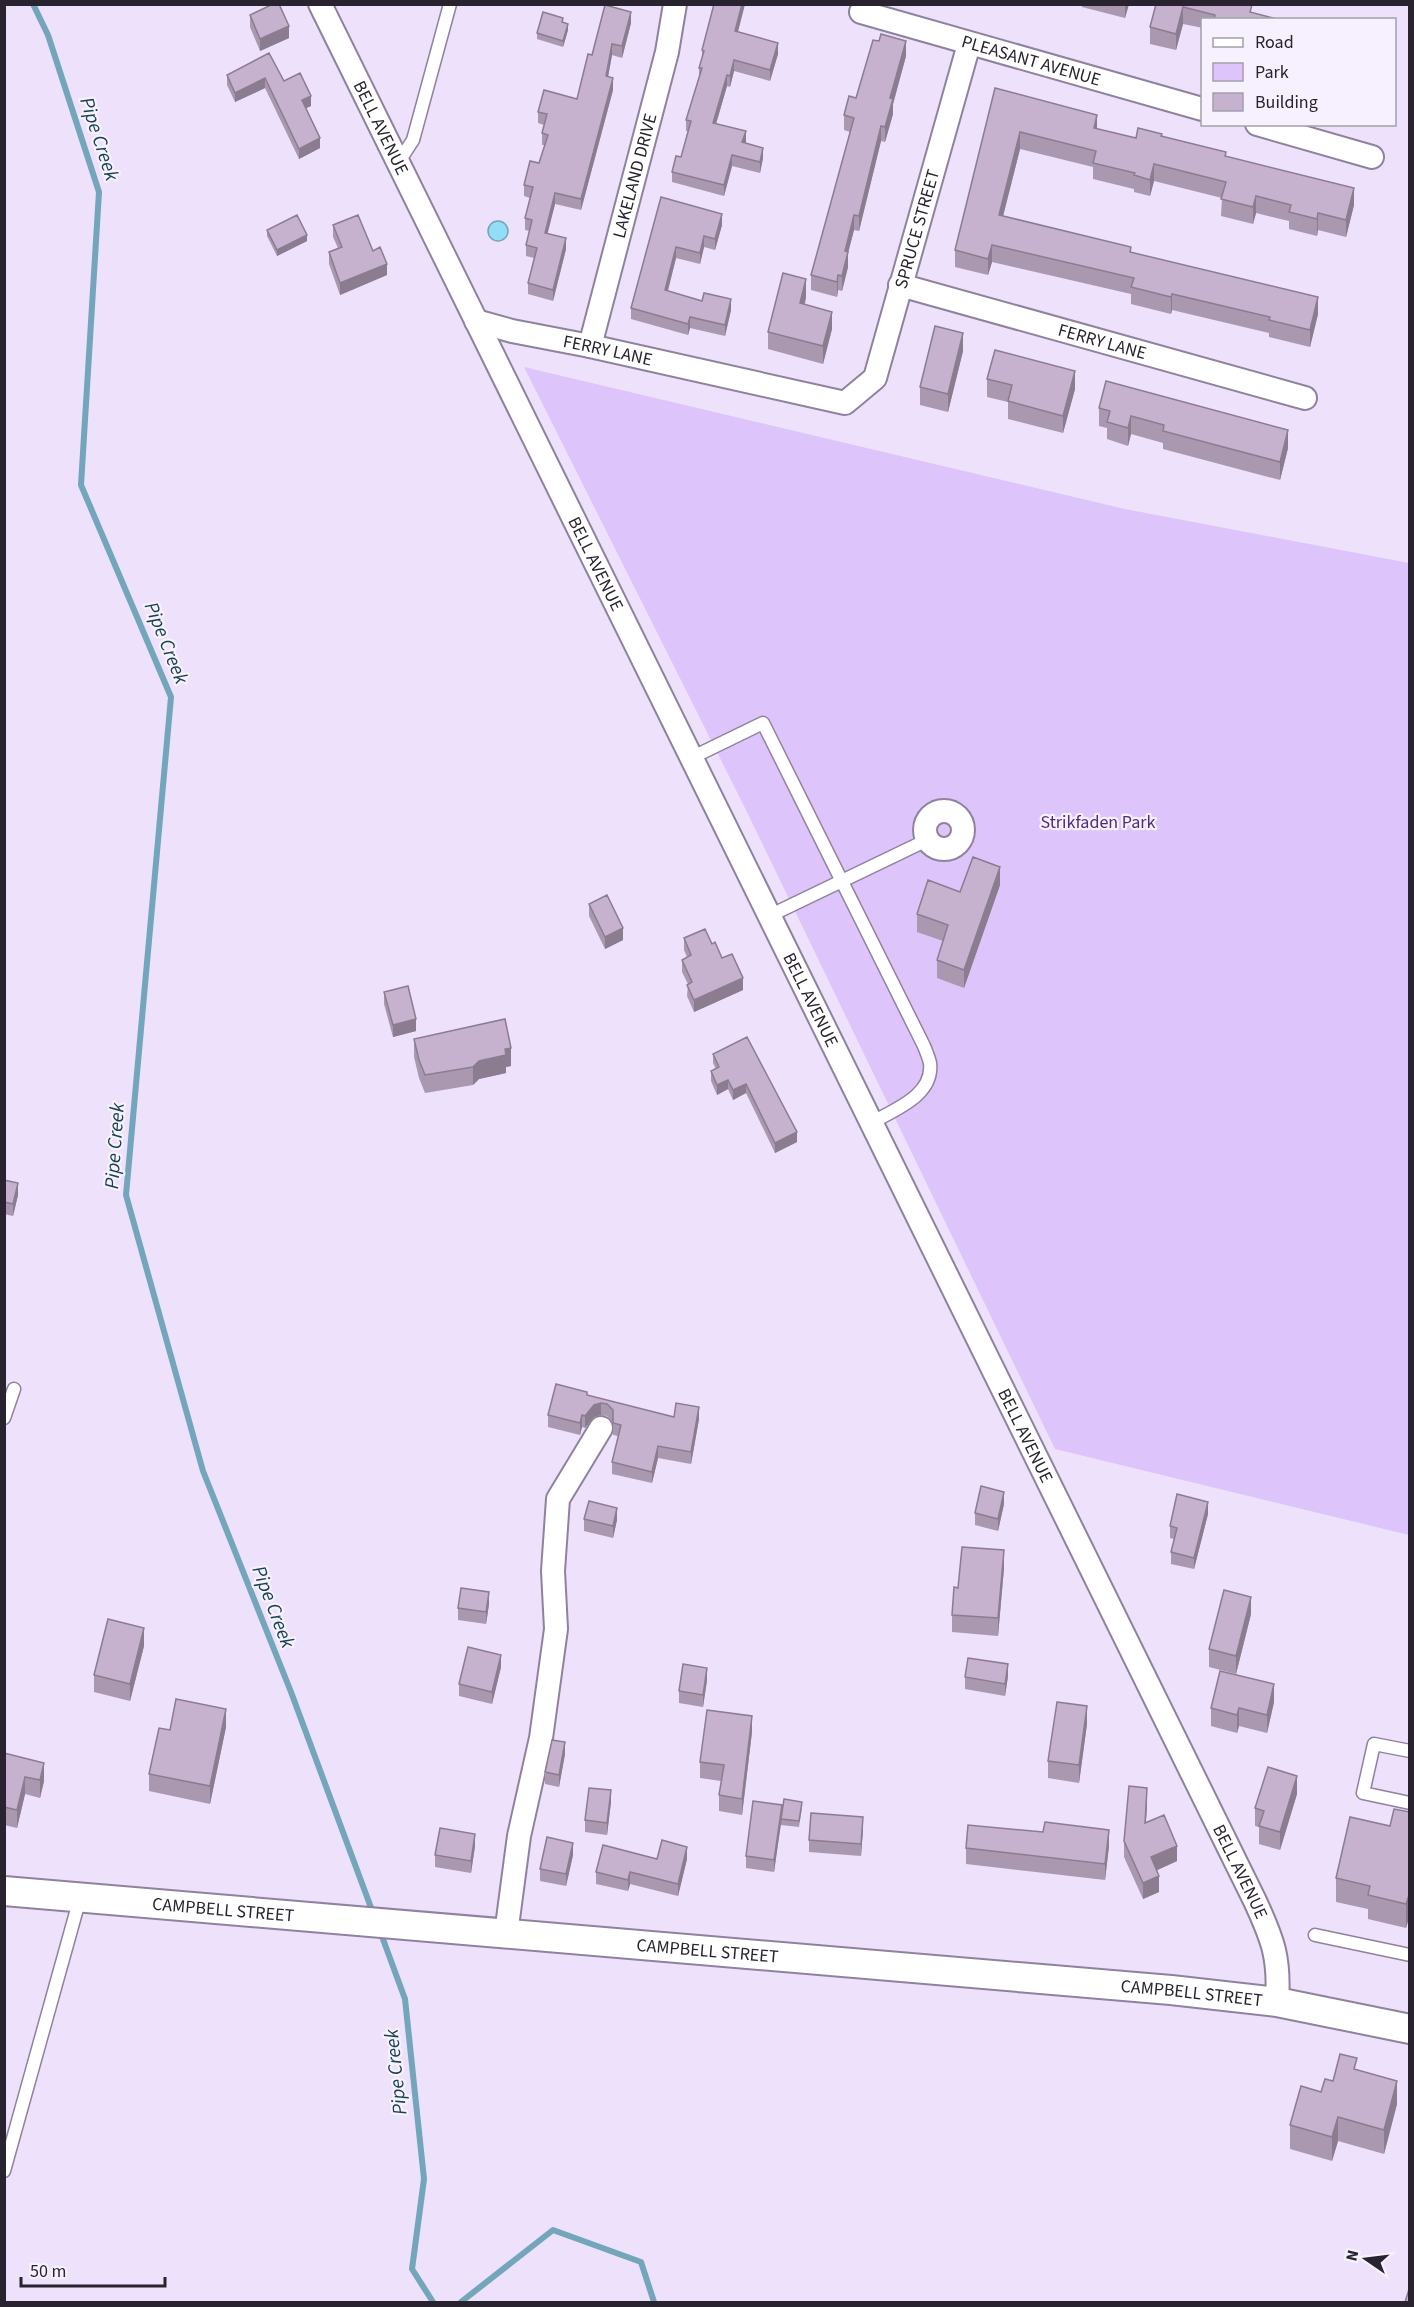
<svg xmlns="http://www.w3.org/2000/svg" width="1414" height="2307" font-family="'Source Sans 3',sans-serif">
  <rect width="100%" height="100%" fill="#ede1fb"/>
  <!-- green -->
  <path fill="#ddc5fb" d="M524,367L1125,509L1409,563V1535L1055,1449L746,810Z"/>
  <!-- water -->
  <path fill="#93ddf7" stroke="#73a5bb" stroke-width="1.5" d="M488 231a10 10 0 1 1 20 0a10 10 0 1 1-20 0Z"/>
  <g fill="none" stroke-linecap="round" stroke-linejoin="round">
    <!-- stream -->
    <path stroke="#73a5bb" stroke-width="6" d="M33,4L48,35L99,192L81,485L171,697L126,1195L203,1471L291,1692L373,1913
      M380,1931L405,1999L424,2179L412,2269L433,2302
      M461,2302L553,2230L641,2262L654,2302"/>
    <!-- service casing -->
    <g stroke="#8f829f" stroke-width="15">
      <path id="service" d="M398,163L413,140L450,4
        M691,758L763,723L924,1046C926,1051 929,1058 930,1063C934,1096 893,1110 871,1123
        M769,916L927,840
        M4,1418L14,1389
        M1410,1751L1374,1744L1363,1793L1410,1803
        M1315,1935L1410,1955
        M4,2171L80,1898"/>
    </g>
    <!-- minor casing -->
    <g stroke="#8f829f" stroke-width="26">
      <g id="minor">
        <path id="s1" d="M320,4L1255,1901C1273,1940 1280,1958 1277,2002"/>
        <path id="s2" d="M861,12L1202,109"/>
        <path d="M1257,124L1372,157"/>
        <path id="s3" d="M900,285L1305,398"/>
        <path id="s4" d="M476,321L512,331L590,346L845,403L875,378L969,44"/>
        <path id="s5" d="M590,346L667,52L675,4"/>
        <circle cx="944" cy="830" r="19"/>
        <path d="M506,1934L519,1836L541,1738L556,1629L553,1571L558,1499L601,1428"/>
      </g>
    </g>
    <!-- tertiary casing -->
    <g stroke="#8f829f" stroke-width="32">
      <g id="tertiary">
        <path id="s6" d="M4,1891L1171,1990L1277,2002L1410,2029"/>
      </g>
    </g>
    <!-- service -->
    <use href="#service" stroke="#fff" stroke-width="12"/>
    <!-- minor -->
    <use href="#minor" stroke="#fff" stroke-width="22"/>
    <!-- tertiary -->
    <use href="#tertiary" stroke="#fff" stroke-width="28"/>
  </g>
  <!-- wall -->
  <path fill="#aa98b1" d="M713,4H745L738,32L778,54L770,81L734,71L730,87L727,86L716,124L745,143L763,158L760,173L732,166L724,196L672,182V172L681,157L688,131H686V120L699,78V68L702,57V50L713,9Z
    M1082,4H1129L1125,18L1082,7Z
    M1156,4L1252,13L1277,20H1203V28L1183,24L1176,50L1150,44V27Z
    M250,15L289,38L260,51L250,27Z
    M631,23L622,58L612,55L608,77L613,90L581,210L555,204L547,233L566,249L553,301L528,294V283L534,258L526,256V245L530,231L525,230V218L530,198L524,196V185L539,163L545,145H542V133L544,125L538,123V112L577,99L592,55Z
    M568,30L563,47L537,39V33Z
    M269,53L284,81L311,106L306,108L320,148L299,159L265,88L235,102L227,85V75Z
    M906,56L893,104V114L885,142L881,141L859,231L854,230L848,253V267L842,291L838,290L837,297L811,290V275L850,132L844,130V115Z
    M995,88L1097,129L1136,138L1162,136L1226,156L1354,205L1346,237L1318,230L1317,236L1289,229V221L1256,213L1253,224L1221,216L1222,198L1154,181L1150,196L1134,192V189L1093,179V167L1020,149L1003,216L1131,252L1318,314L1310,347L1269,337V333L1172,310L1171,314L1131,304V294L992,262L988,275L955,267V250Z
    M661,197L722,225L715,250L704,247L700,264L676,258L668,291L731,310L725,336L690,328L688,335L631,319V308Z
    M333,225L373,251L387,275L340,295L329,264V252L338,248L333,237Z
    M267,230L307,241L277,256L267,236Z
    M806,297L805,304L832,329L823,364L768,349V332Z
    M963,351L948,412L920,405V387Z
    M987,379L1075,389L1063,433L1008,419V402L987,397Z
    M1099,408L1288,448L1280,480L1163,449V443L1131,434L1128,446L1107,439V428L1099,426Z
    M1000,885L964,988L937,978V960L943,941L917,932V914L960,892Z
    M589,904L623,940L605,949L589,916Z
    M684,938L712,944L722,958L743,990L694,1012L687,996L688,984L682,972V960L687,957L684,950Z
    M384,992L416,1031L393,1037L384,1004Z
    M747,1037L797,1142L775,1153L746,1093L733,1100L728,1089L717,1095L711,1081V1071L716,1069L713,1063V1054Z
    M414,1039L511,1066L506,1067V1073L479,1079L473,1085L425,1093L419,1078L414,1057Z
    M4,1180L18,1195L13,1216L4,1214Z
    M587,1395L674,1417L699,1419L691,1464L658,1458L652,1483L612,1474V1462L618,1436L613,1435V1422L607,1416L601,1415L594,1417L585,1428L582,1427L580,1435L548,1427V1415Z
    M1004,1504L998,1531L975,1525V1513Z
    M1208,1514L1194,1569L1171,1564V1552L1174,1539L1170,1538V1526Z
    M584,1519L617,1520L613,1538L584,1531Z
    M1004,1568L998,1636L952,1632V1615L958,1588Z
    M489,1604L486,1624L458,1620V1608Z
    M1251,1614L1236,1674L1209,1667V1649Z
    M144,1646L130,1701L94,1692V1675Z
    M501,1667L492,1704L459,1696V1684Z
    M1008,1676L1005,1696L965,1689V1677Z
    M707,1680L703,1707L679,1703V1691Z
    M1274,1702L1267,1733L1239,1726L1237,1733L1211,1726V1708Z
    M1087,1724L1079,1783L1048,1778V1761Z
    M226,1727L210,1804L149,1791V1774L170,1730Z
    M752,1732L742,1815L719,1811V1795L721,1781L700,1778V1762Z
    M4,1753L44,1781L40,1798L25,1794L17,1828L4,1825Z
    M565,1754L559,1787L545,1784V1772Z
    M1297,1794L1280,1850L1259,1844V1827L1255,1826V1808Z
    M611,1802L607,1835L585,1832V1820Z
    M1147,1803L1146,1822L1177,1861L1157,1870L1159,1892L1143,1899L1124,1857V1841Z
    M802,1808L799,1827L781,1825V1821L774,1872L746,1868V1856L782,1815Z
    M1410,1812V1918H1409L1406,1928L1368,1919V1909L1336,1902V1878L1390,1826Z
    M863,1829L861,1856L809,1852V1840Z
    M475,1846L471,1873L435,1867V1855Z
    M1109,1846L1105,1880L966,1864V1848Z
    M573,1855L566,1886L540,1881V1869Z
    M657,1859H687L678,1896L630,1884L628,1891L596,1884V1872Z
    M1357,2069L1397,2104L1384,2154L1338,2141L1332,2161L1290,2149V2125L1321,2092L1333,2081Z"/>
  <!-- shaded-wall -->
  <path fill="#8b7c90" d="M742,4H745L735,42V31Z
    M1125,4H1129L1125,18Z
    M1183,7V24L1176,50V34Z
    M631,12V23L622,58V46Z
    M568,24V30L563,47V41Z
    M289,26V38L260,51V39Z
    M906,41V56L893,104V114L885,142V127L890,98Z
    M778,43V54L770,81V70Z
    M612,44V55L606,88V76Z
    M734,60V71L730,87V76Z
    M727,75V86L713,134V123Z
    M265,78V88L235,102V93Z
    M613,78V90L581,210V199Z
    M311,96V106L302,110V100Z
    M1097,115V131L1094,128Z
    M881,126V141L859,231V216Z
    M746,131V142L742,153V142Z
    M1020,132V149L999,232V215Z
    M320,138V148L299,159V149Z
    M763,148V158L760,173V162Z
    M732,155V166L724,196V185Z
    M1154,164V181L1150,196V180Z
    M1354,188V205L1346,237V220Z
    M555,193V204L545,244V233Z
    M1256,196V213L1253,224V207Z
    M1318,213V230L1317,236V219Z
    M722,214V225L715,250V239Z
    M854,215V230L848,253V267L842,291V276L845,251Z
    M307,235V241L277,256V250Z
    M704,236V247L700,264V253Z
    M566,238V249L553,301V290Z
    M992,245V262L988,275V259Z
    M676,247V258L665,301V290Z
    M387,264V275L340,295V283Z
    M838,275V290L837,297V282Z
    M806,279V297L800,321V303Z
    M1172,294V310L1171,314V297Z
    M1318,297V314L1310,347V330Z
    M731,299V310L725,336V325Z
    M832,312V329L823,364V346Z
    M690,317V328L688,335V324Z
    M963,333V351L948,412V394Z
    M1075,371V389L1063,433V416Z
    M1131,416V434L1128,446V428Z
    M1288,430V448L1280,480V462Z
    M1000,867V885L964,988V970Z
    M623,928V940L605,949V937Z
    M743,978V990L694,1012V1000Z
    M416,1019V1031L393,1037V1025Z
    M511,1048V1066L506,1067V1073L479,1079L473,1085V1067L479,1061L505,1049Z
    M728,1080V1089L717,1095V1085Z
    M746,1084V1093L733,1100V1090Z
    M797,1132V1142L775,1153V1143Z
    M18,1183V1195L13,1216V1204Z
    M601,1403V1415L594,1417L585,1428V1416L594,1405Z
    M699,1407V1419L691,1464V1452Z
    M582,1415V1427L580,1435V1423Z
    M658,1446V1458L652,1483V1472Z
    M1004,1492V1504L998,1531V1519Z
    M1208,1502V1514L1194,1569V1558Z
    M617,1508V1520L613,1538V1526Z
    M1004,1550V1568L998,1636V1618Z
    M489,1592V1604L486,1624V1612Z
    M1251,1597V1614L1236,1674V1656Z
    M144,1628V1646L130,1701V1684Z
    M501,1655V1667L492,1704V1692Z
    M1008,1664V1676L1005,1696V1684Z
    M707,1668V1680L703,1707V1695Z
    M1274,1684V1702L1267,1733V1715Z
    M1087,1706V1724L1079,1783V1765Z
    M1239,1708V1726L1237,1733V1715Z
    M226,1709V1727L210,1804V1786Z
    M752,1716V1732L742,1815V1799Z
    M565,1742V1754L559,1787V1775Z
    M44,1763V1781L40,1798V1780Z
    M1297,1776V1794L1280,1850V1832Z
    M25,1777V1794L17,1828V1810Z
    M1147,1788V1803L1145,1839V1823Z
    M611,1790V1802L607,1835V1823Z
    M782,1805V1817L774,1872V1860Z
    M863,1817V1829L861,1856V1844Z
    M1109,1830V1846L1105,1880V1864Z
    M475,1834V1846L471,1873V1861Z
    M573,1843V1855L566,1886V1874Z
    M1177,1846V1861L1151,1873V1857Z
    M687,1847V1859L678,1896V1884Z
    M630,1872V1884L628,1891V1880Z
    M1159,1876V1892L1143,1899V1883Z
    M1409,1895V1918L1406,1928V1904Z
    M1397,2081V2104L1384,2154V2130Z
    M1338,2117V2141L1332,2161V2137Z"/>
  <!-- building -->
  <path fill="#c6b1ce" stroke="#8b7c90" stroke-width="1.5" d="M273,4H279L289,26L260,39L250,15Z
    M714,4H742L735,31L778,43L770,70L734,60L730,76L727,75L713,123L746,131L742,142L763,148L760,162L732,155L724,185L672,172L676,156L681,157L691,121L686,120L702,68H699L704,51L702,50Z
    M1156,4H1250L1252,5L1250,12L1277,19L1214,20L1215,15L1183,7L1176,34L1150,27Z
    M605,5L631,12L622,46L612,44L606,76L613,78L581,199L555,193L545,233L566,238L553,290L528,283L537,248L526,245L532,220L525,218L533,187L524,185L530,161L539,163L548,135L542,133L547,114L538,112L544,90L577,99L588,54L592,55Z
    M543,12L563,18L562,22L568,24L563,41L537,33Z
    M881,34L906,41L890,98L893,99L885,127L881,126L859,216L854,215L845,251L848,252L842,276L838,275L837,282L811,275L854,118L844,115L849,96L856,98L873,40L879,41Z
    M269,53L284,81L300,73L311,96L302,100L320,138L299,149L265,78L235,93L227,75Z
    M995,88L1097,115L1094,128L1136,138L1138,128L1162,134L1161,136L1226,152L1225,156L1354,188L1346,220L1318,213L1317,219L1289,212L1291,205L1256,196L1253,207L1221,199L1226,182L1154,164L1150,180L1134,175L1135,173L1093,163L1096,151L1020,132L999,215L1131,247L1130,252L1318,297L1310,330L1269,320L1270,317L1172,294L1171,297L1131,287L1134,278L992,245L988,259L955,250Z
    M661,197L722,214L715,239L704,236L700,253L676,247L665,290L702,301L704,293L731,299L725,325L690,317L688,324L631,308Z
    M297,215L307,235L277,250L267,230Z
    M358,215L373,251L380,247L387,264L340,283L329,252L342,247L333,225Z
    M783,273L806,279L800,303L832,312L823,346L768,332Z
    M935,326L963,333L948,394L920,387Z
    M995,350L1075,371L1063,416L1008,401L1012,385L987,379Z
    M1106,381L1288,430L1280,462L1163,431L1164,425L1131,416L1128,428L1107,422L1110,411L1099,408Z
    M973,857L1000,867L964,970L937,960L948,925L917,914L928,880L960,892Z
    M607,895L623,928L605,937L589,904Z
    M705,929L712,944L715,942L722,958L732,954L743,978L694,1000L687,985L692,982L682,960L691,955L684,938Z
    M408,986L416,1019L393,1025L384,992Z
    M505,1019L511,1048L505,1049L506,1055L479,1061L473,1067L425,1075L419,1060L414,1039Z
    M747,1037L797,1132L775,1143L746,1084L733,1090L728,1080L717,1085L711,1071L719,1067L713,1054Z
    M4,1180L18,1183L13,1204L4,1202Z
    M556,1384L587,1392V1395L674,1417L676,1403L699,1407L691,1452L658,1446L652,1472L612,1462L621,1425L613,1423V1410L607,1404L601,1403L594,1405L585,1416L582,1415L580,1423L548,1415Z
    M981,1486L1004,1492L998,1519L975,1513Z
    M1177,1494L1208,1502L1194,1558L1171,1552L1177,1528L1170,1526Z
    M589,1501L617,1508L613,1526L584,1519Z
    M962,1547L1004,1550L998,1618L952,1615L954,1587L958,1588Z
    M461,1588L489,1592L486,1612L458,1608Z
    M1224,1590L1251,1597L1236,1656L1209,1649Z
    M108,1619L144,1628L130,1684L94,1675Z
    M468,1647L501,1655L492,1692L459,1684Z
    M968,1658L1008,1664L1005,1684L965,1677Z
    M683,1664L707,1668L703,1695L679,1691Z
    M1220,1671L1274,1684L1267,1715L1239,1708L1237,1715L1211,1708Z
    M176,1699L226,1709L210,1786L149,1774L159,1728L170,1730Z
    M1057,1702L1087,1706L1079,1765L1048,1761Z
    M707,1710L752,1716L742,1799L719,1795L724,1765L700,1762Z
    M552,1740L565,1742L559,1775L545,1772Z
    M4,1753L44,1763L40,1780L25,1777L17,1810L4,1807Z
    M1268,1767L1297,1776L1280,1832L1259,1826L1264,1811L1255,1808Z
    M1129,1786L1147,1788L1145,1823L1164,1815L1177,1846L1151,1857L1159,1876L1143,1883L1124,1841Z
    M589,1788L611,1790L607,1823L585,1820Z
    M784,1799L802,1802L799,1821L781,1819Z
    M753,1801L782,1805L774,1860L746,1856Z
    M1394,1809L1410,1812V1895H1409L1406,1904L1368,1895L1370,1886L1336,1878L1350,1817L1390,1826Z
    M811,1813L863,1817L861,1844L809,1840Z
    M1045,1822L1109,1830L1105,1864L966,1848L968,1825L1043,1832Z
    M440,1828L475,1834L471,1861L435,1855Z
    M547,1837L573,1843L566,1874L540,1869Z
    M662,1840L687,1847L678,1884L630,1872L628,1880L596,1872L603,1845L657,1859Z
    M1340,2054L1357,2058L1354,2069L1397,2081L1384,2130L1338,2117L1332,2137L1290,2125L1301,2086L1321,2092L1325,2079L1333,2081Z
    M1410,2286V2302H1405Z"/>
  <g text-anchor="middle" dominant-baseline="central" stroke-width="4.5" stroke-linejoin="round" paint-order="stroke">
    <!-- street labels -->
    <g font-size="18" fill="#28232f" stroke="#f7f1ff">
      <text stroke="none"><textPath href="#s2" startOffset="177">PLEASANT AVENUE</textPath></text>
      <text stroke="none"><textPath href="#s1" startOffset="138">BELL AVENUE</textPath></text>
      <text stroke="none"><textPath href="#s5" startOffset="176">LAKELAND DRIVE</textPath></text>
      <text stroke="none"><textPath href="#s4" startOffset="572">SPRUCE STREET</textPath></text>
      <text stroke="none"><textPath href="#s3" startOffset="210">FERRY LANE</textPath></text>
      <text stroke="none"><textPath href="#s4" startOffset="135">FERRY LANE</textPath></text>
      <text stroke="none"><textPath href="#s1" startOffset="624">BELL AVENUE</textPath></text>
      <text stroke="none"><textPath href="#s1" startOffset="1110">BELL AVENUE</textPath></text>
      <text stroke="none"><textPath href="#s1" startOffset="1596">BELL AVENUE</textPath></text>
      <text stroke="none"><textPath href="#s1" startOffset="2082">BELL AVENUE</textPath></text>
      <text stroke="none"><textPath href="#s6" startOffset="220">CAMPBELL STREET</textPath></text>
      <text stroke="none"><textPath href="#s6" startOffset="706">CAMPBELL STREET</textPath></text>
      <text stroke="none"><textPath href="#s6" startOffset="1192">CAMPBELL STREET</textPath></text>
    </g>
    <!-- park labels -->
    <g font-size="18" fill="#542a7a" stroke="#f7f1ff">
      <text x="1098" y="822">Strikfaden Park</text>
    </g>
    <!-- water labels -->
    <g font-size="20" font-style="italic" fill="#174250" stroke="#f7f1ff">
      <text transform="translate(99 139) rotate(72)">Pipe Creek</text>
      <text transform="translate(166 643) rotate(68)">Pipe Creek</text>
      <text transform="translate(115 1146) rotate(-86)">Pipe Creek</text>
      <text transform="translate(273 1607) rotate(69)">Pipe Creek</text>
      <text transform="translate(396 2072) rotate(-96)">Pipe Creek</text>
    </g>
  </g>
  <!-- border -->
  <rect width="1414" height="2307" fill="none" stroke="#28232f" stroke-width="12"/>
  <!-- legend -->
  <rect x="1201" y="18" width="195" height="108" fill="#f7f1ff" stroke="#a49fac" stroke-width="1.5"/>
  <rect x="1213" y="38" width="30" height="9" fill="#ffffff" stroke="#a49fac" stroke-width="1.5"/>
  <text x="1255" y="48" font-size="18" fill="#28232f">Road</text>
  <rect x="1213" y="63" width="30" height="18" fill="#ddc5fb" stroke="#a49fac" stroke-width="1.5"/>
  <text x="1255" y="78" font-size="18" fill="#28232f">Park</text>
  <rect x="1213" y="93" width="30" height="18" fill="#c6b1ce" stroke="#a49fac" stroke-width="1.5"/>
  <text x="1255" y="108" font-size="18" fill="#28232f">Building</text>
  <!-- north arrow -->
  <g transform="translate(1366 2259) rotate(284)" stroke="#f7f1ff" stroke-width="4.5" paint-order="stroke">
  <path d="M0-4.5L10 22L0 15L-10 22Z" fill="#28232f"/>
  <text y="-9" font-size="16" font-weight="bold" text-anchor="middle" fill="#28232f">N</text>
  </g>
  <!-- scale -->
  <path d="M21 2277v9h144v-9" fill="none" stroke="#28232f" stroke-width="3"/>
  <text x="30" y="2277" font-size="18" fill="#28232f" stroke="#f7f1ff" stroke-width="4.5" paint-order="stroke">50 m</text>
</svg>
